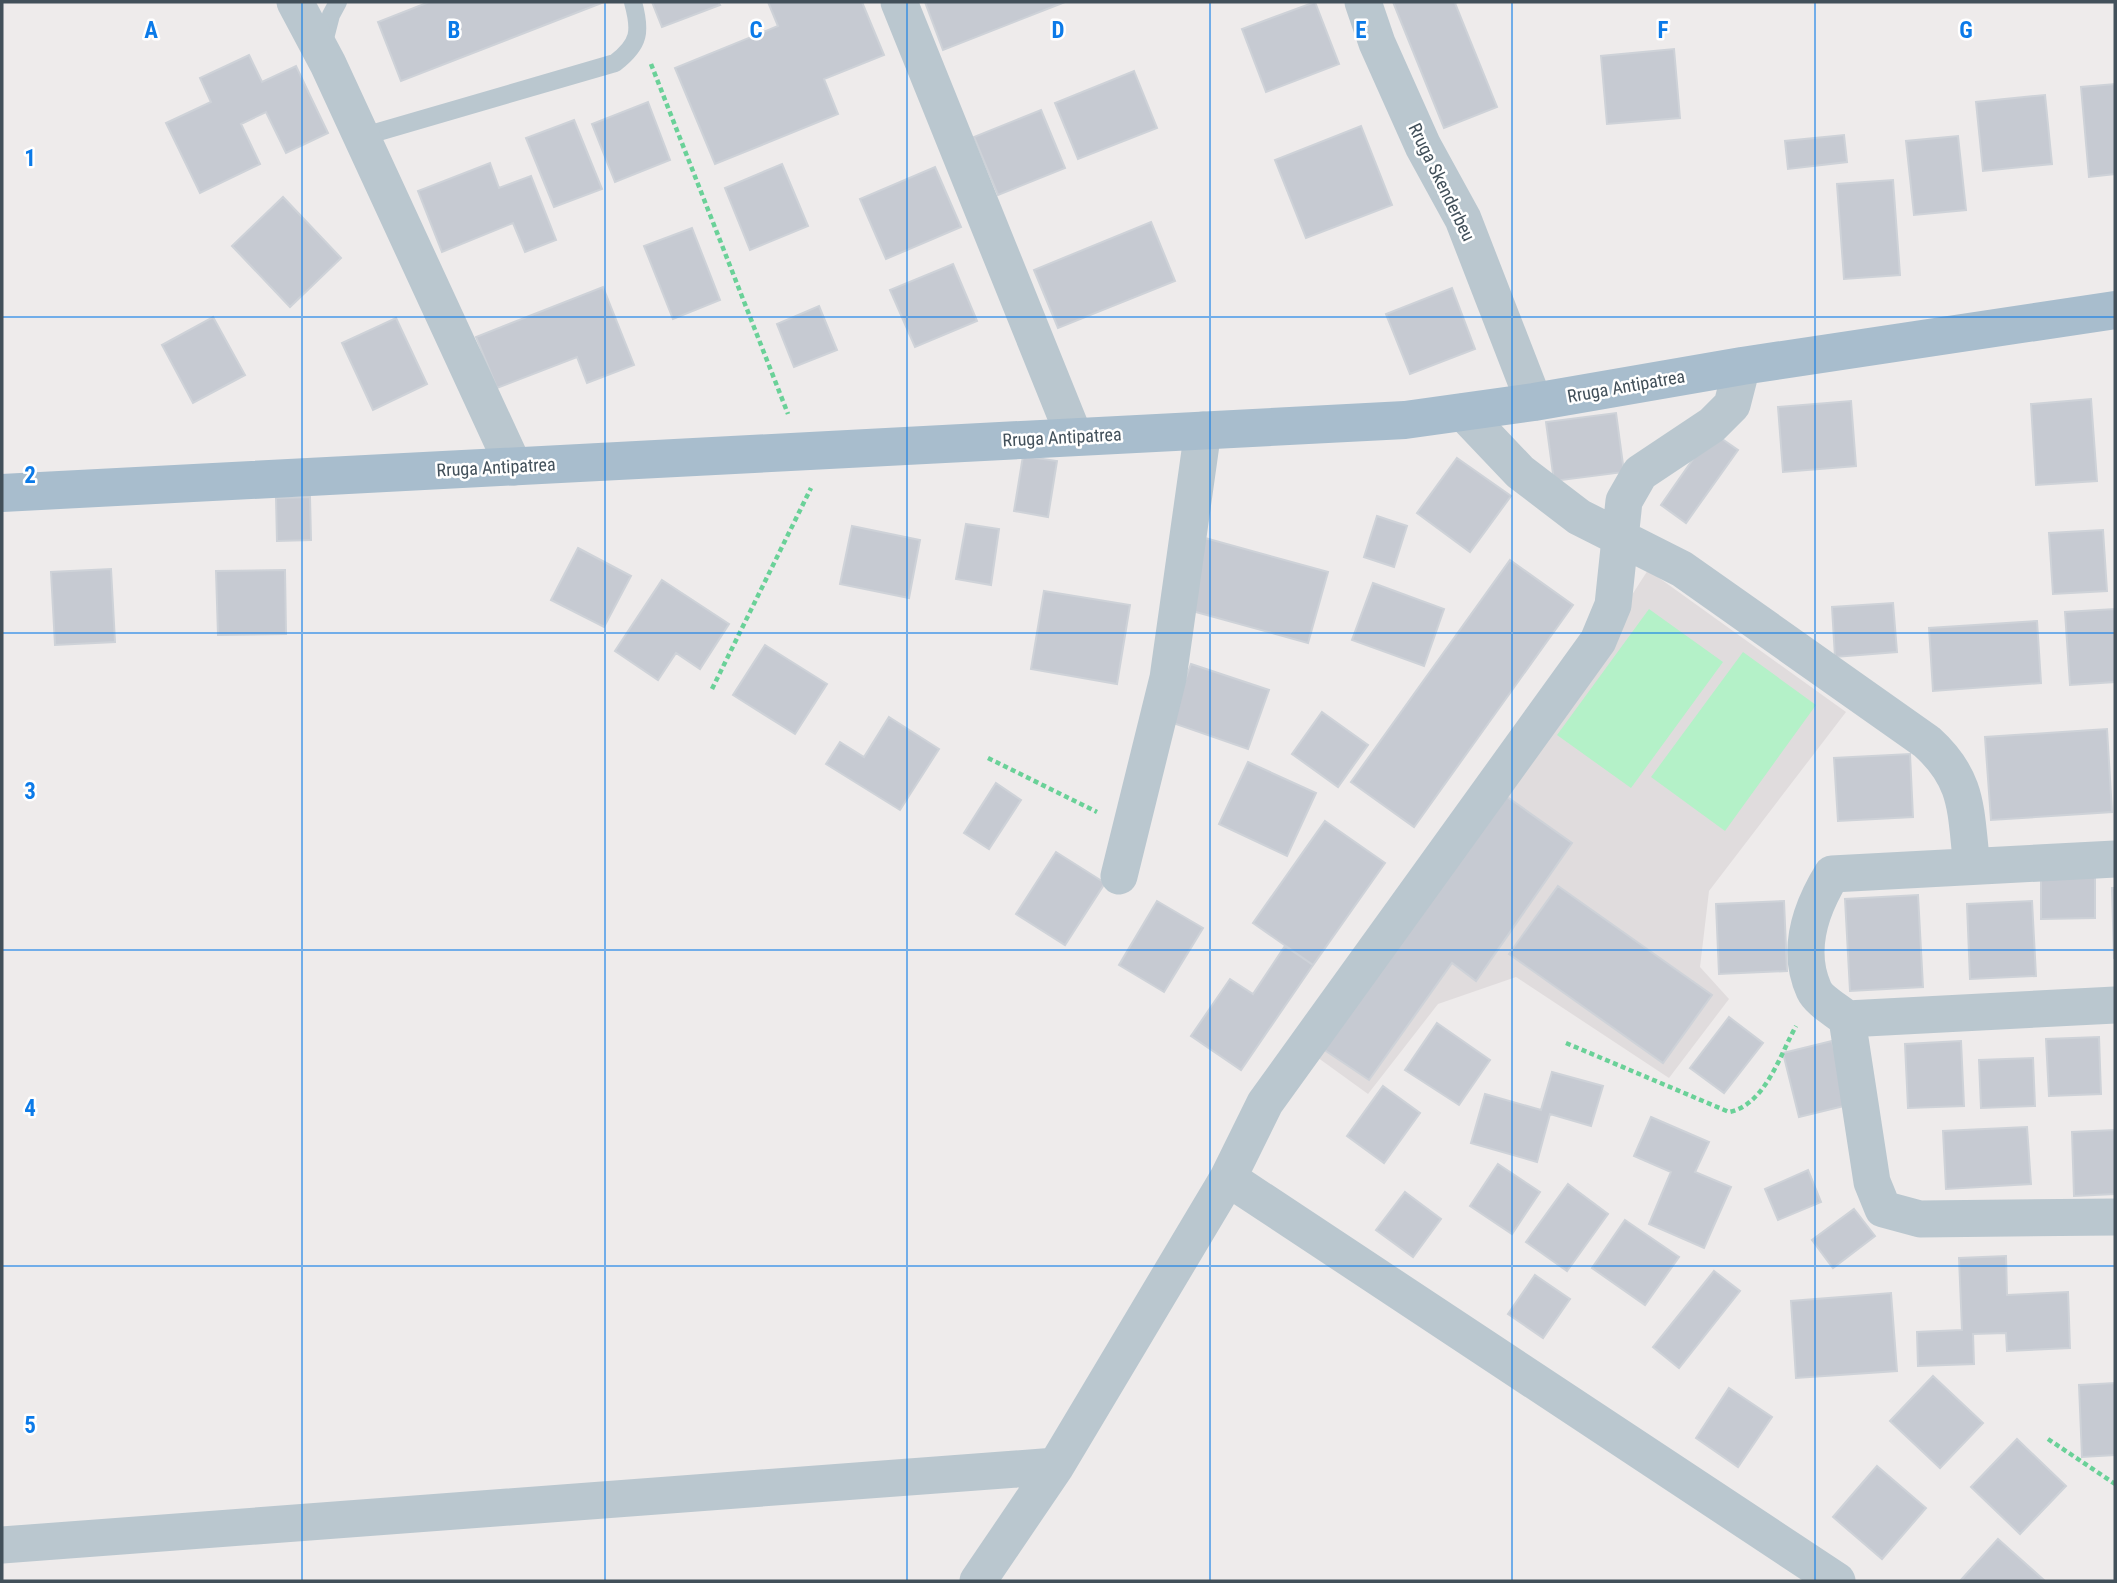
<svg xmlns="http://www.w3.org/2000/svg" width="2117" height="1583" viewBox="0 0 2117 1583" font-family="'Roboto Condensed',sans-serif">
  <rect width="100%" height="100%" fill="#eeebeb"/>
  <path fill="#e0dcdd" d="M 1648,570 L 1846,712 L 1709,891 L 1700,967 L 1729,999 L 1669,1078 L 1516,977 L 1438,1004 L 1368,1094 L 1310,1052 L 1525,761 Z"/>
  <path fill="#b4f1c8" d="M 1649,609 L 1723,662 L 1631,788 L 1557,735 Z
    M 1743,652 L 1816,705 L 1725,831 L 1651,777 Z"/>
  <path fill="#c6cad2" stroke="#ced2d8" stroke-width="2" d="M 429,2 L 604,2 L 401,81 L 378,22 Z
    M 652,2 L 718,2 L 720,5 L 662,27 Z
    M 768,2 L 862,2 L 884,55 L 824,79 L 838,114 L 715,164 L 675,68 L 778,26 Z
    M 925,2 L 1065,2 L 943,50 Z
    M 1315,2 L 1339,64 L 1266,92 L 1242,29 Z
    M 1393,2 L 1458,2 L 1455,3 L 1497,107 L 1444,128 Z
    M 1674,49 L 1680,118 L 1607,124 L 1601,56 Z
    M 249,55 L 262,82 L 296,66 L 328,133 L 286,153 L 266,112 L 241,124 L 260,164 L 200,193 L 166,123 L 211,102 L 200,78 Z
    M 1134,71 L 1157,128 L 1078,159 L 1055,103 Z
    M 2115,84 L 2115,174 L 2089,177 L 2081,87 Z
    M 2045,95 L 2052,164 L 1983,171 L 1976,102 Z
    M 648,102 L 670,160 L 615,182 L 592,124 Z
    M 1041,110 L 1065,168 L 998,195 L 974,137 Z
    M 574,120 L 602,189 L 554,207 L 526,138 Z
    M 1361,126 L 1392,205 L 1306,238 L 1275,160 Z
    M 1844,135 L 1847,162 L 1788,169 L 1785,141 Z
    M 1958,136 L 1966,210 L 1914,215 L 1906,141 Z
    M 490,163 L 499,188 L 531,176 L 556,240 L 525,252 L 513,223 L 442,252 L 418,191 Z
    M 782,164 L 808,226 L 750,250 L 725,188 Z
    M 935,167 L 961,227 L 886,259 L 860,199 Z
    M 1893,180 L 1900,275 L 1844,279 L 1837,184 Z
    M 283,197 L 341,258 L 290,307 L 232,246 Z
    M 1151,222 L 1175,281 L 1058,328 L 1034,270 Z
    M 692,228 L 720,300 L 673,319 L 644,246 Z
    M 953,264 L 977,321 L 915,347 L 890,290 Z
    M 603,287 L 634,365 L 587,383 L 577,357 L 497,388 L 476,337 Z
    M 1452,288 L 1475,349 L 1410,374 L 1386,314 Z
    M 819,306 L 837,350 L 794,367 L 777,324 Z
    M 213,317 L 245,375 L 193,403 L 162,345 Z
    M 396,318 L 427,384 L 373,410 L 342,343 Z
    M 2091,399 L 2097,481 L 2036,485 L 2031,404 Z
    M 1851,401 L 1856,466 L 1783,472 L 1778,407 Z
    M 1616,413 L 1624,472 L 1554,481 L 1546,422 Z
    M 1712,432 L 1738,450 L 1686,523 L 1661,505 Z
    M 1023,456 L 1057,461 L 1048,517 L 1014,511 Z
    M 1457,458 L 1511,496 L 1470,552 L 1417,513 Z
    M 310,497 L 311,540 L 277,541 L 276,498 Z
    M 1377,516 L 1407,526 L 1394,567 L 1364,557 Z
    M 966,524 L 999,529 L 991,585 L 956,579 Z
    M 852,526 L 920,540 L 909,598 L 840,584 Z
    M 2103,530 L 2107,591 L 2053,594 L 2049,533 Z
    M 1205,538 L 1328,572 L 1308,643 L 1185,609 Z
    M 578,548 L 631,576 L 604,627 L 551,600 Z
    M 1510,560 L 1573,605 L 1414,827 L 1351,782 Z
    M 111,569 L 115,642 L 55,645 L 51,572 Z
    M 285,570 L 286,634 L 218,635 L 216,571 Z
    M 662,580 L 729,624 L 700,669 L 676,653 L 658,680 L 615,651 Z
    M 1373,583 L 1444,609 L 1424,666 L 1352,640 Z
    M 1044,591 L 1130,605 L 1117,684 L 1031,669 Z
    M 1893,603 L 1897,652 L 1835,657 L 1832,607 Z
    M 2115,609 L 2115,682 L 2070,685 L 2065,612 Z
    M 2037,621 L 2041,683 L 1933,691 L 1929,628 Z
    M 765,645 L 827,684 L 795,734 L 733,695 Z
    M 1191,664 L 1269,690 L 1248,749 L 1170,722 Z
    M 1322,712 L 1368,745 L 1338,787 L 1292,754 Z
    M 889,717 L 939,749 L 900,810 L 826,764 L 840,742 L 864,757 Z
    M 2107,729 L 2112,812 L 1991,820 L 1985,737 Z
    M 1910,754 L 1913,817 L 1838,821 L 1834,758 Z
    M 1248,762 L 1316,793 L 1287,856 L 1219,824 Z
    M 996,783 L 1021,800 L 989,849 L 964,833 Z
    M 1503,794 L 1572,843 L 1476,981 L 1452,963 L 1369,1080 L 1323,1049 Z
    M 1325,821 L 1385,863 L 1313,965 L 1253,923 Z
    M 1056,852 L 1105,883 L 1065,945 L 1016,914 Z
    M 2095,876 L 2095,918 L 2041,919 L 2041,877 Z
    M 1558,886 L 1712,995 L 1663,1063 L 1509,954 Z
    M 2112,888 L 2115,888 L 2115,958 L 2114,958 Z
    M 1918,895 L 1923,987 L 1850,991 L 1845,899 Z
    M 1157,901 L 1203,928 L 1164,992 L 1119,965 Z
    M 1784,901 L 1787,971 L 1719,974 L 1716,904 Z
    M 2032,901 L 2036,976 L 1970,979 L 1967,904 Z
    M 1285,946 L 1313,965 L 1241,1070 L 1191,1036 L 1230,979 L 1253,994 Z
    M 1729,1017 L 1763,1043 L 1724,1093 L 1690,1068 Z
    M 1437,1023 L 1490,1060 L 1459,1105 L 1405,1070 Z
    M 2099,1037 L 2101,1094 L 2049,1096 L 2046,1039 Z
    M 1832,1041 L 1848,1105 L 1799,1117 L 1783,1053 Z
    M 1961,1041 L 1964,1106 L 1908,1108 L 1905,1044 Z
    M 2033,1058 L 2035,1106 L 1981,1108 L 1979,1060 Z
    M 1552,1072 L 1603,1086 L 1591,1126 L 1550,1114 L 1537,1162 L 1471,1143 L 1485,1094 L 1541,1110 Z
    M 1383,1086 L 1420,1113 L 1384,1163 L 1347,1136 Z
    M 1651,1117 L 1709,1142 L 1695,1172 L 1731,1187 L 1704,1248 L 1649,1224 L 1671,1172 L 1634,1156 Z
    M 2027,1127 L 2031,1184 L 1946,1189 L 1943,1131 Z
    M 2115,1130 L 2115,1194 L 2074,1196 L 2072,1132 Z
    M 1498,1164 L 1540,1192 L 1512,1234 L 1470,1206 Z
    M 1808,1170 L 1821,1202 L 1778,1220 L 1765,1189 Z
    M 1568,1184 L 1608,1214 L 1567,1271 L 1526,1242 Z
    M 1405,1192 L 1441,1219 L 1413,1257 L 1376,1230 Z
    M 1854,1209 L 1875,1236 L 1833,1268 L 1812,1240 Z
    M 1625,1220 L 1679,1257 L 1645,1305 L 1592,1268 Z
    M 2006,1256 L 2007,1295 L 2068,1292 L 2070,1348 L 2007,1351 L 2006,1333 L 1973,1334 L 1974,1364 L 1918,1366 L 1917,1332 L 1962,1330 L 1959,1258 Z
    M 1714,1271 L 1740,1291 L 1679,1368 L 1653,1347 Z
    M 1535,1275 L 1570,1299 L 1543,1338 L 1508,1314 Z
    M 1891,1293 L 1897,1371 L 1796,1378 L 1791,1301 Z
    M 1933,1376 L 1983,1423 L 1940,1468 L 1890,1421 Z
    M 2115,1383 L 2115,1455 L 2082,1457 L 2079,1385 Z
    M 1729,1388 L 1772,1417 L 1738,1467 L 1696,1438 Z
    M 2017,1439 L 2066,1486 L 2020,1534 L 1971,1487 Z
    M 1877,1466 L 1926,1508 L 1882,1559 L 1833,1517 Z
    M 1998,1539 L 2045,1581 L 1960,1581 Z"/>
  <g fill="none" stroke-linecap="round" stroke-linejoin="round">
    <path stroke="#6ad198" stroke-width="4.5" stroke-dasharray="5 3.5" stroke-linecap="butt" d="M 651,64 L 788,414
      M 712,689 L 811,488
      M 988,758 L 1097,812
      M 1566,1043 L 1729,1112 C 1765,1105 1780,1055 1796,1026
      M 2048,1439 L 2115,1484"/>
    <path stroke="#bac7cf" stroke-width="18" d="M 323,46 L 331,15 L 338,2
      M 361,137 L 615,63 C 640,44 641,31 633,2"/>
    <path stroke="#bac7cf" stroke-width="37" d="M 295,2 L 328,64 L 514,467
      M 899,2 L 1074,436
      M 1363,2 L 1377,43 L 1423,146 L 1463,219 L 1534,402
      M 1463,412 L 1520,472 L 1579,517 L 1682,569 L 1927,742 C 1970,781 1965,812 1972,866
      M 2115,859 L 1832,874 C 1811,908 1796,950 1814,990 C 1819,1001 1838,1011 1847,1019 L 1872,1182 L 1883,1209 L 1920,1219 L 2115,1217
      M 1119,876 L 1168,678 L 1203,430
      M 1847,1019 L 2115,1005
      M 1228,1178 L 1837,1581
      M 2,1545 L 1056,1466
      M 978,1581 L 1056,1466 L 1228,1178 L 1265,1103 L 1598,641 L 1613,605 L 1624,501 L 1640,473 L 1712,425 L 1732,405 L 1742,366"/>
    <path stroke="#a8bdcd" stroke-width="38" d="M 2,493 L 1405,420 L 1534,402 L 1742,366 L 2115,310"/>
  </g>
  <path fill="none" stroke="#0b7ae8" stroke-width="2" stroke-opacity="0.55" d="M 302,2 L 302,1581M 605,2 L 605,1581M 907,2 L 907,1581M 1210,2 L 1210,1581M 1512,2 L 1512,1581M 1815,2 L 1815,1581M 2,317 L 2115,317M 2,633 L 2115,633M 2,950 L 2115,950M 2,1266 L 2115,1266"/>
  <g text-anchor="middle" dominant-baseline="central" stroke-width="5" stroke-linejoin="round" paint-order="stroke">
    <g font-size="18" fill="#42505a" stroke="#fff">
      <text transform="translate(1442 182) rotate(64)">Rruga Skenderbeu</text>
      <text transform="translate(1626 386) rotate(-10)">Rruga Antipatrea</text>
      <text transform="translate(1062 437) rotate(-3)">Rruga Antipatrea</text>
      <text transform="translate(496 467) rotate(-3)">Rruga Antipatrea</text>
    </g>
  </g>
  <g font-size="23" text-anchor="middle" font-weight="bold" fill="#0b7ae8" stroke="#fff" stroke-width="5" stroke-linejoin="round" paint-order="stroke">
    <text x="151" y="38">A</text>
    <text x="454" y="38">B</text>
    <text x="756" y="38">C</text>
    <text x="1058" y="38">D</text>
    <text x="1361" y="38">E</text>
    <text x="1663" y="38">F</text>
    <text x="1966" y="38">G</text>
    <text x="30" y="166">1</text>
    <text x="30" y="483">2</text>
    <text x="30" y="799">3</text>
    <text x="30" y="1116">4</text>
    <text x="30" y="1433">5</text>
  </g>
  <rect width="2117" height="1583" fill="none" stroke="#42505a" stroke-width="7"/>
</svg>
